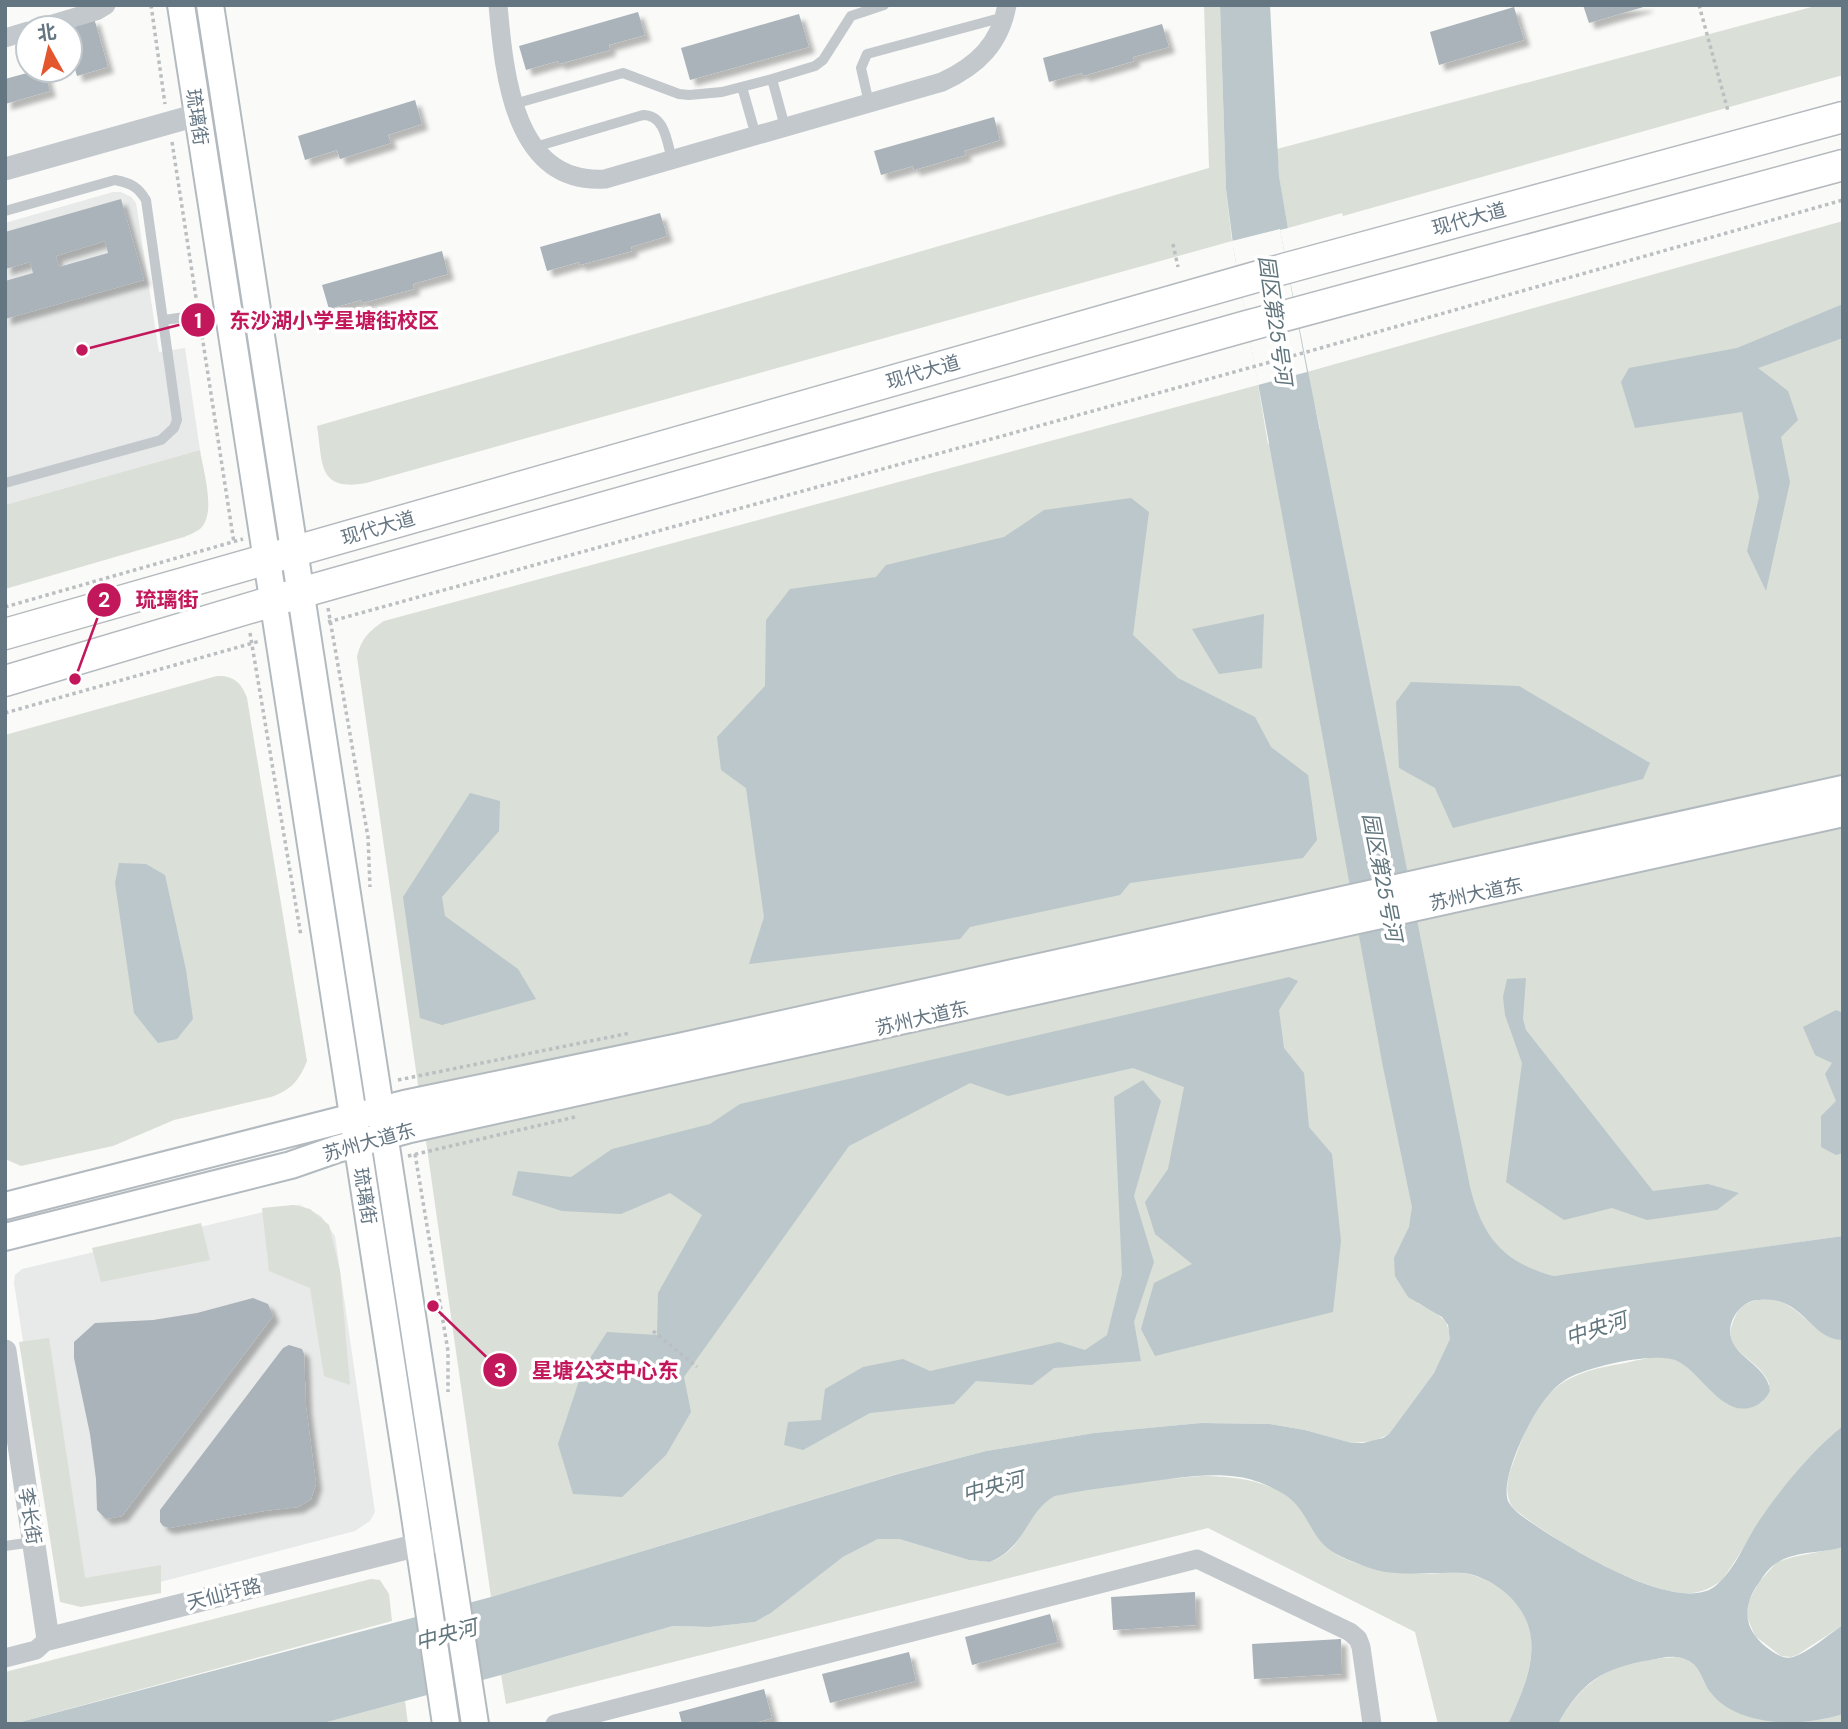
<svg xmlns="http://www.w3.org/2000/svg" width="1848" height="1729" viewBox="0 0 1848 1729" font-family="'DM Sans','Noto Sans SC',sans-serif">
  <defs>
    <filter id="shadow"><feDropShadow dx="6" dy="6" stdDeviation="2" flood-color="#0004"/></filter>
  </defs>
  <rect width="100%" height="100%" fill="#fafaf8"/>
  <path fill="#e8e9e9" d="M 113,192 L 121,192 L 131,197 L 136,203 L 159,352 L 185,348 L 200,450 L 5,505 L 5,223 Z
    M 293,1205 L 300,1205 L 321,1216 L 335,1236 L 375,1512 L 370,1521 L 355,1531 L 84,1602 L 60,1581 L 14,1283 L 15,1275 L 22,1269 Z"/>
  <path fill="#dadfd7" d="M 1204,5 L 1220,5 L 1226,189 L 1232,241 L 366,483 C 317,492 323,463 317,426 L 1209,168 Z
    M 1819,5 L 1843,5 L 1843,75 L 1343,216 L 1342,213 L 1288,228 L 1279,177 L 1277,149 Z
    M 1843,221 L 1843,1236 L 1571,1275 L 1553,1276 L 1539,1272 L 1417,1303 L 1434,1311 L 1446,1322 L 1450,1334 L 1450,1344 L 1434,1373 L 1389,1434 L 1375,1441 L 1352,1443 L 1305,1430 L 1270,1424 L 1201,1423 L 1094,1433 L 986,1451 L 897,1474 L 491,1597 L 357,657 C 361,639 369,631 384,621 L 1258,385 L 1268,444 L 1320,429 L 1307,372 Z
    M 200,450 C 203,470 217,514 200,529 C 196,532 189,535 184,537 L 5,589 L 5,505 Z
    M 217,676 C 233,675 242,683 247,698 L 307,1061 C 299,1081 291,1090 271,1097 L 174,1120 L 113,1146 L 21,1166 L 5,1159 L 5,735 Z
    M 293,1205 L 310,1209 L 329,1225 L 340,1271 L 350,1385 L 324,1376 L 310,1288 L 269,1271 L 262,1208 Z
    M 201,1223 L 210,1260 L 101,1282 L 92,1248 Z
    M 1766,1299 C 1801,1300 1814,1340 1843,1340 L 1843,1426 C 1791,1467 1759,1526 1723,1579 C 1711,1589 1699,1594 1683,1593 C 1637,1590 1549,1538 1513,1508 C 1500,1489 1512,1467 1519,1447 C 1542,1387 1564,1373 1625,1363 C 1641,1360 1658,1354 1673,1359 C 1707,1371 1720,1426 1762,1402 L 1769,1384 C 1760,1357 1717,1353 1735,1317 C 1742,1302 1752,1301 1766,1299 Z
    M 49,1338 L 85,1578 L 161,1565 L 161,1593 L 81,1607 L 60,1602 L 19,1342 Z
    M 1201,1476 C 1238,1476 1282,1481 1306,1515 C 1318,1531 1323,1549 1343,1558 C 1373,1571 1399,1574 1431,1574 C 1443,1573 1456,1572 1468,1574 C 1482,1577 1495,1584 1506,1593 C 1550,1629 1528,1681 1508,1724 L 1438,1724 L 1415,1632 L 1208,1528 L 506,1704 L 501,1675 L 673,1626 L 710,1627 L 755,1622 L 771,1613 L 843,1557 L 878,1539 L 899,1539 L 969,1560 L 990,1562 C 1027,1548 1023,1516 1047,1500 C 1067,1486 1171,1479 1201,1476 Z
    M 1843,1547 L 1843,1625 L 1797,1655 L 1791,1657 L 1781,1656 L 1755,1636 L 1747,1617 L 1747,1604 L 1759,1582 L 1777,1562 L 1793,1557 Z
    M 371,1579 L 380,1580 L 389,1594 L 392,1621 L 13,1724 L 5,1724 L 5,1672 Z
    M 1677,1657 C 1704,1661 1699,1683 1716,1698 C 1723,1704 1783,1721 1794,1721 C 1809,1722 1828,1719 1843,1714 L 1843,1724 L 1558,1724 C 1586,1673 1620,1660 1677,1657 Z
    M 405,1701 L 408,1724 L 320,1724 Z"/>
  <path fill="#bbc7cb" d="M 1220,5 L 1270,5 L 1279,176 L 1288,228 L 1280,230 L 1470,1187 C 1482,1236 1503,1263 1554,1276 L 1843,1236 L 1843,1340 C 1808,1340 1803,1290 1752,1301 C 1742,1304 1734,1314 1731,1324 C 1724,1357 1767,1361 1770,1391 C 1766,1398 1762,1403 1755,1406 C 1722,1420 1703,1373 1677,1361 C 1656,1351 1585,1367 1565,1380 C 1551,1389 1539,1406 1531,1421 C 1522,1437 1501,1482 1508,1501 C 1513,1511 1526,1519 1535,1525 C 1569,1548 1676,1614 1714,1587 C 1734,1572 1745,1542 1759,1521 C 1779,1491 1814,1448 1843,1426 L 1843,1547 C 1823,1553 1798,1551 1780,1561 C 1770,1566 1764,1575 1758,1584 C 1739,1611 1746,1634 1773,1652 C 1779,1656 1786,1659 1793,1657 C 1808,1653 1829,1634 1843,1625 L 1843,1714 C 1804,1727 1739,1728 1711,1693 C 1702,1682 1701,1666 1687,1660 C 1675,1654 1662,1658 1650,1660 C 1603,1668 1581,1682 1558,1724 L 1508,1724 C 1530,1677 1550,1628 1502,1590 C 1491,1582 1477,1574 1463,1573 C 1430,1571 1396,1579 1364,1566 C 1349,1560 1333,1555 1322,1543 C 1309,1528 1305,1510 1288,1497 C 1275,1488 1255,1479 1239,1477 C 1207,1472 1171,1479 1139,1483 C 1111,1487 1082,1490 1055,1496 C 1026,1511 1027,1547 990,1562 L 969,1560 L 899,1539 L 878,1539 L 843,1557 L 771,1613 L 755,1622 L 710,1627 L 673,1626 L 501,1675 L 320,1724 L 13,1724 L 491,1597 L 898,1474 L 986,1451 L 1094,1433 L 1201,1423 L 1270,1424 L 1305,1430 L 1352,1443 L 1363,1443 L 1383,1438 L 1389,1434 L 1434,1373 L 1450,1339 L 1448,1325 L 1442,1317 L 1408,1297 L 1395,1276 L 1394,1258 L 1409,1227 L 1412,1207 L 1383,1067 L 1234,252 L 1226,189 Z
    M 1843,304 L 1843,338 L 1758,368 L 1788,391 L 1798,420 L 1781,437 L 1790,482 L 1766,591 L 1747,551 L 1759,497 L 1742,412 L 1635,428 L 1621,382 L 1629,368 L 1737,348 Z
    M 1131,498 L 1149,512 L 1133,635 L 1178,678 L 1255,717 L 1271,747 L 1308,775 L 1317,840 L 1303,858 L 1130,883 L 1120,895 L 970,927 L 960,939 L 749,964 L 764,917 L 746,788 L 721,770 L 717,737 L 765,686 L 766,620 L 790,589 L 876,577 L 886,565 L 1004,537 L 1044,510 Z
    M 1264,614 L 1262,668 L 1219,674 L 1192,629 Z
    M 1411,682 L 1519,686 L 1650,763 L 1643,779 L 1453,828 L 1435,788 L 1399,768 L 1396,702 Z
    M 470,793 L 500,801 L 499,831 L 442,897 L 445,916 L 518,969 L 536,999 L 442,1025 L 420,1018 L 403,897 Z
    M 119,863 L 146,864 L 165,875 L 186,970 L 193,1019 L 177,1039 L 158,1043 L 134,1013 L 115,883 Z
    M 1289,977 L 1298,981 L 1279,1010 L 1284,1048 L 1304,1073 L 1309,1127 L 1332,1154 L 1341,1241 L 1333,1312 L 1155,1356 L 1141,1329 L 1154,1283 L 1192,1264 L 1155,1234 L 1145,1202 L 1168,1169 L 1184,1087 L 1133,1068 L 1008,1096 L 970,1083 L 849,1146 L 684,1377 L 691,1412 L 666,1455 L 622,1497 L 573,1494 L 558,1444 L 583,1369 L 607,1332 L 657,1335 L 658,1293 L 702,1215 L 670,1193 L 621,1214 L 562,1211 L 512,1195 L 518,1171 L 571,1177 L 612,1149 L 710,1124 L 740,1104 Z
    M 1526,978 L 1523,1019 L 1526,1030 L 1653,1191 L 1708,1184 L 1739,1193 L 1717,1210 L 1647,1220 L 1612,1208 L 1564,1220 L 1506,1182 L 1522,1063 L 1505,1015 L 1503,997 L 1507,979 Z
    M 1836,1010 L 1843,1013 L 1843,1153 L 1836,1155 L 1821,1147 L 1821,1116 L 1836,1101 L 1825,1074 L 1832,1063 L 1815,1055 L 1803,1027 Z
    M 1143,1080 L 1161,1101 L 1134,1196 L 1154,1262 L 1134,1322 L 1141,1361 L 1054,1368 L 1032,1385 L 976,1381 L 954,1404 L 870,1413 L 803,1450 L 784,1445 L 788,1422 L 821,1420 L 825,1389 L 863,1367 L 903,1359 L 930,1371 L 1059,1342 L 1085,1350 L 1107,1335 L 1122,1274 L 1114,1097 Z"/>
  <path fill="#fafaf8" d="M 1280,229 L 1307,372 L 1258,385 L 1232,241 Z"/>
  <path fill="#aab3b9" fill-rule="evenodd" filter="url(#shadow)" d="M 1583,5 L 1647,5 L 1647,6 L 1589,23 Z
    M 1514,7 L 1524,40 L 1439,65 L 1430,32 Z
    M 638,12 L 645,35 L 609,45 L 610,50 L 559,64 L 558,61 L 526,70 L 519,46 Z
    M 799,14 L 809,47 L 690,80 L 681,48 Z
    M 94,18 L 108,67 L 77,76 L 70,52 L 70,28 Z
    M 1162,24 L 1169,47 L 1133,57 L 1134,61 L 1083,76 L 1082,73 L 1049,82 L 1043,58 Z
    M 38,70 L 44,70 L 50,91 L 5,104 L 5,79 Z
    M 415,100 L 422,124 L 388,135 L 391,143 L 340,159 L 337,150 L 305,160 L 298,136 Z
    M 994,117 L 1000,140 L 964,151 L 966,155 L 914,170 L 913,166 L 881,175 L 874,151 Z
    M 121,199 L 144,280 L 5,319 L 5,281 L 33,273 L 30,262 L 5,269 L 5,232 ZM 105,241 L 108,253 L 59,267 L 56,256 Z
    M 660,213 L 667,236 L 631,247 L 632,251 L 580,265 L 579,262 L 547,271 L 540,247 Z
    M 442,251 L 448,274 L 413,284 L 414,289 L 362,303 L 361,300 L 329,309 L 322,285 Z
    M 253,1298 L 268,1304 L 273,1316 L 122,1516 L 106,1519 L 97,1510 L 96,1479 L 90,1434 L 74,1358 L 74,1342 L 95,1323 L 153,1320 L 197,1313 Z
    M 289,1345 L 302,1349 L 304,1354 L 306,1407 L 316,1484 L 311,1499 L 298,1507 L 264,1511 L 169,1528 L 163,1526 L 160,1522 L 160,1510 L 283,1348 Z
    M 1195,1592 L 1196,1625 L 1113,1630 L 1111,1597 Z
    M 1050,1614 L 1058,1642 L 972,1665 L 965,1637 Z
    M 1341,1639 L 1342,1674 L 1254,1679 L 1252,1644 Z
    M 909,1652 L 916,1681 L 830,1703 L 822,1674 Z
    M 764,1689 L 772,1718 L 752,1724 L 682,1724 L 679,1712 Z"/>
  <g fill="none" stroke-linecap="round" stroke-linejoin="round">
    <defs>
      <path id="secondary" d="M 181,5 L 413,1503 L 446,1724
        M 210,5 L 475,1724
        M 5,1206 L 404,1104 L 679,1047 L 1843,789
        M 5,1237 L 291,1165 L 337,1149 L 410,1129 L 1843,813"/>
      <path id="primary" d="M 5,634 L 1287,268 L 1843,117
        M 5,681 L 300,593 L 1247,326 L 1843,165"/>
    </defs>
    <use href="#secondary" stroke="#b3babf" stroke-width="30"/>
    <use href="#primary" stroke="#b5babe" stroke-width="33"/>
    <path stroke="#bbbfc2" stroke-width="3.5" stroke-dasharray="3.5 3.5" stroke-linecap="butt" d="M 151,5 L 165,104
      M 1699,5 L 1728,111
      M 172,142 L 197,304
      M 1173,244 L 1178,267
      M 201,329 L 234,543
      M 5,607 L 243,539
      M 328,608 L 368,837 L 370,887
      M 328,622 L 1303,353 L 1843,200
      M 250,633 L 301,936
      M 5,713 L 260,641
      M 398,1080 L 630,1033
      M 415,1154 L 448,1351 L 448,1392
      M 408,1156 L 575,1117
      M 653,1331 L 697,1367"/>
    <path stroke="#c3c8cc" stroke-width="10" d="M 772,79 L 785,127
      M 742,87 L 756,136
      M 869,103 L 861,68 L 867,54 L 1004,17
      M 514,104 L 623,73 L 679,94 L 689,95 L 722,92 L 772,79 L 815,66 L 823,60 L 851,16 L 884,5
      M 535,147 L 643,115 C 665,115 667,142 672,160
      M 5,211 L 115,180 C 131,183 138,187 146,200 L 177,420 L 174,428 L 161,440 L 5,483
      M 164,320 L 228,311
      M 5,1546 L 33,1542"/>
    <path stroke="#c3c8cc" stroke-width="19" d="M 498,5 C 504,72 513,185 605,179 L 942,82 C 977,66 1000,44 1007,5
      M 39,28 L 96,11 L 106,5
      M 5,38 L 28,31
      M 5,1658 L 36,1650 L 48,1639
      M 555,1724 L 1197,1559 L 1350,1632 L 1358,1639 L 1361,1647 L 1372,1724"/>
    <path stroke="#c3c8cc" stroke-width="23" d="M 5,169 L 197,115
      M 5,1351 L 48,1639 L 434,1541"/>
    <use href="#secondary" stroke="#fff" stroke-width="26"/>
    <use href="#primary" stroke="#fff" stroke-width="30"/>
  </g>
  <g text-anchor="middle" dominant-baseline="central" stroke-width="7" stroke-linejoin="round" paint-order="stroke">
    <g font-size="19" fill="#657683" stroke="#fff">
      <text transform="translate(197 117) rotate(82)">琉璃街</text>
      <text transform="translate(1469 219) rotate(-15)">现代大道</text>
      <text transform="translate(923 372) rotate(-16)">现代大道</text>
      <text transform="translate(378 528) rotate(-16)">现代大道</text>
      <text transform="translate(1476 894) rotate(-12)">苏州大道东</text>
      <text transform="translate(922 1018) rotate(-13)">苏州大道东</text>
      <text transform="translate(369 1142) rotate(-16)">苏州大道东</text>
      <text transform="translate(365 1196) rotate(81)">琉璃街</text>
      <text transform="translate(30 1516) rotate(81)">李长街</text>
      <text transform="translate(224 1594) rotate(-14)">天仙圩路</text>
    </g>
    <g font-size="21" font-style="italic" fill="#60757c" stroke="#fff">
      <text transform="translate(1275 320) rotate(82)">园区第25号河</text>
      <text transform="translate(1382 877) rotate(79)">园区第25号河</text>
      <text transform="translate(1596 1329) rotate(-18)">中央河</text>
      <text transform="translate(993 1487) rotate(-15)">中央河</text>
      <text transform="translate(446 1635) rotate(-15)">中央河</text>
    </g>
  </g>
  <path fill="none" stroke="#c2185b" stroke-width="2.5" d="M82 350L198 320M75 679L104 600M433 1306L500 1370"/>
  <g fill="#c2185b" stroke="#fff" stroke-width="2.5">
    <circle cx="82" cy="350" r="7"/>
    <circle cx="75" cy="679" r="7"/>
    <circle cx="433" cy="1306" r="7"/>
    <circle cx="198" cy="320" r="18"/>
    <circle cx="104" cy="600" r="18"/>
    <circle cx="500" cy="1370" r="18"/>
  </g>
  <g font-size="21" text-anchor="middle" font-weight="bold" fill="#fff">
    <text x="198" y="328">1</text>
    <text x="104" y="607">2</text>
    <text x="500" y="1378">3</text>
  </g>
  <g font-size="21" text-anchor="middle" font-weight="bold" fill="#c2185b" stroke="#fff" stroke-width="7" stroke-linejoin="round" paint-order="stroke">
    <text x="334" y="328">东沙湖小学星塘街校区</text>
    <text x="167" y="607">琉璃街</text>
    <text x="605" y="1378">星塘公交中心东</text>
  </g>
  <rect width="1848" height="1729" fill="none" stroke="#657683" stroke-width="14"/>
  <g transform="translate(49 49) rotate(352)"><circle r="33" fill="#ffffff" stroke="#c1c8cd" stroke-width="2"/>
  <path d="M0-5L12 26L0 18L-12 26Z" fill="#e4572e"/>
  <text y="-10" font-size="19" font-weight="bold" text-anchor="middle" fill="#657683">北</text>
  </g>
</svg>
